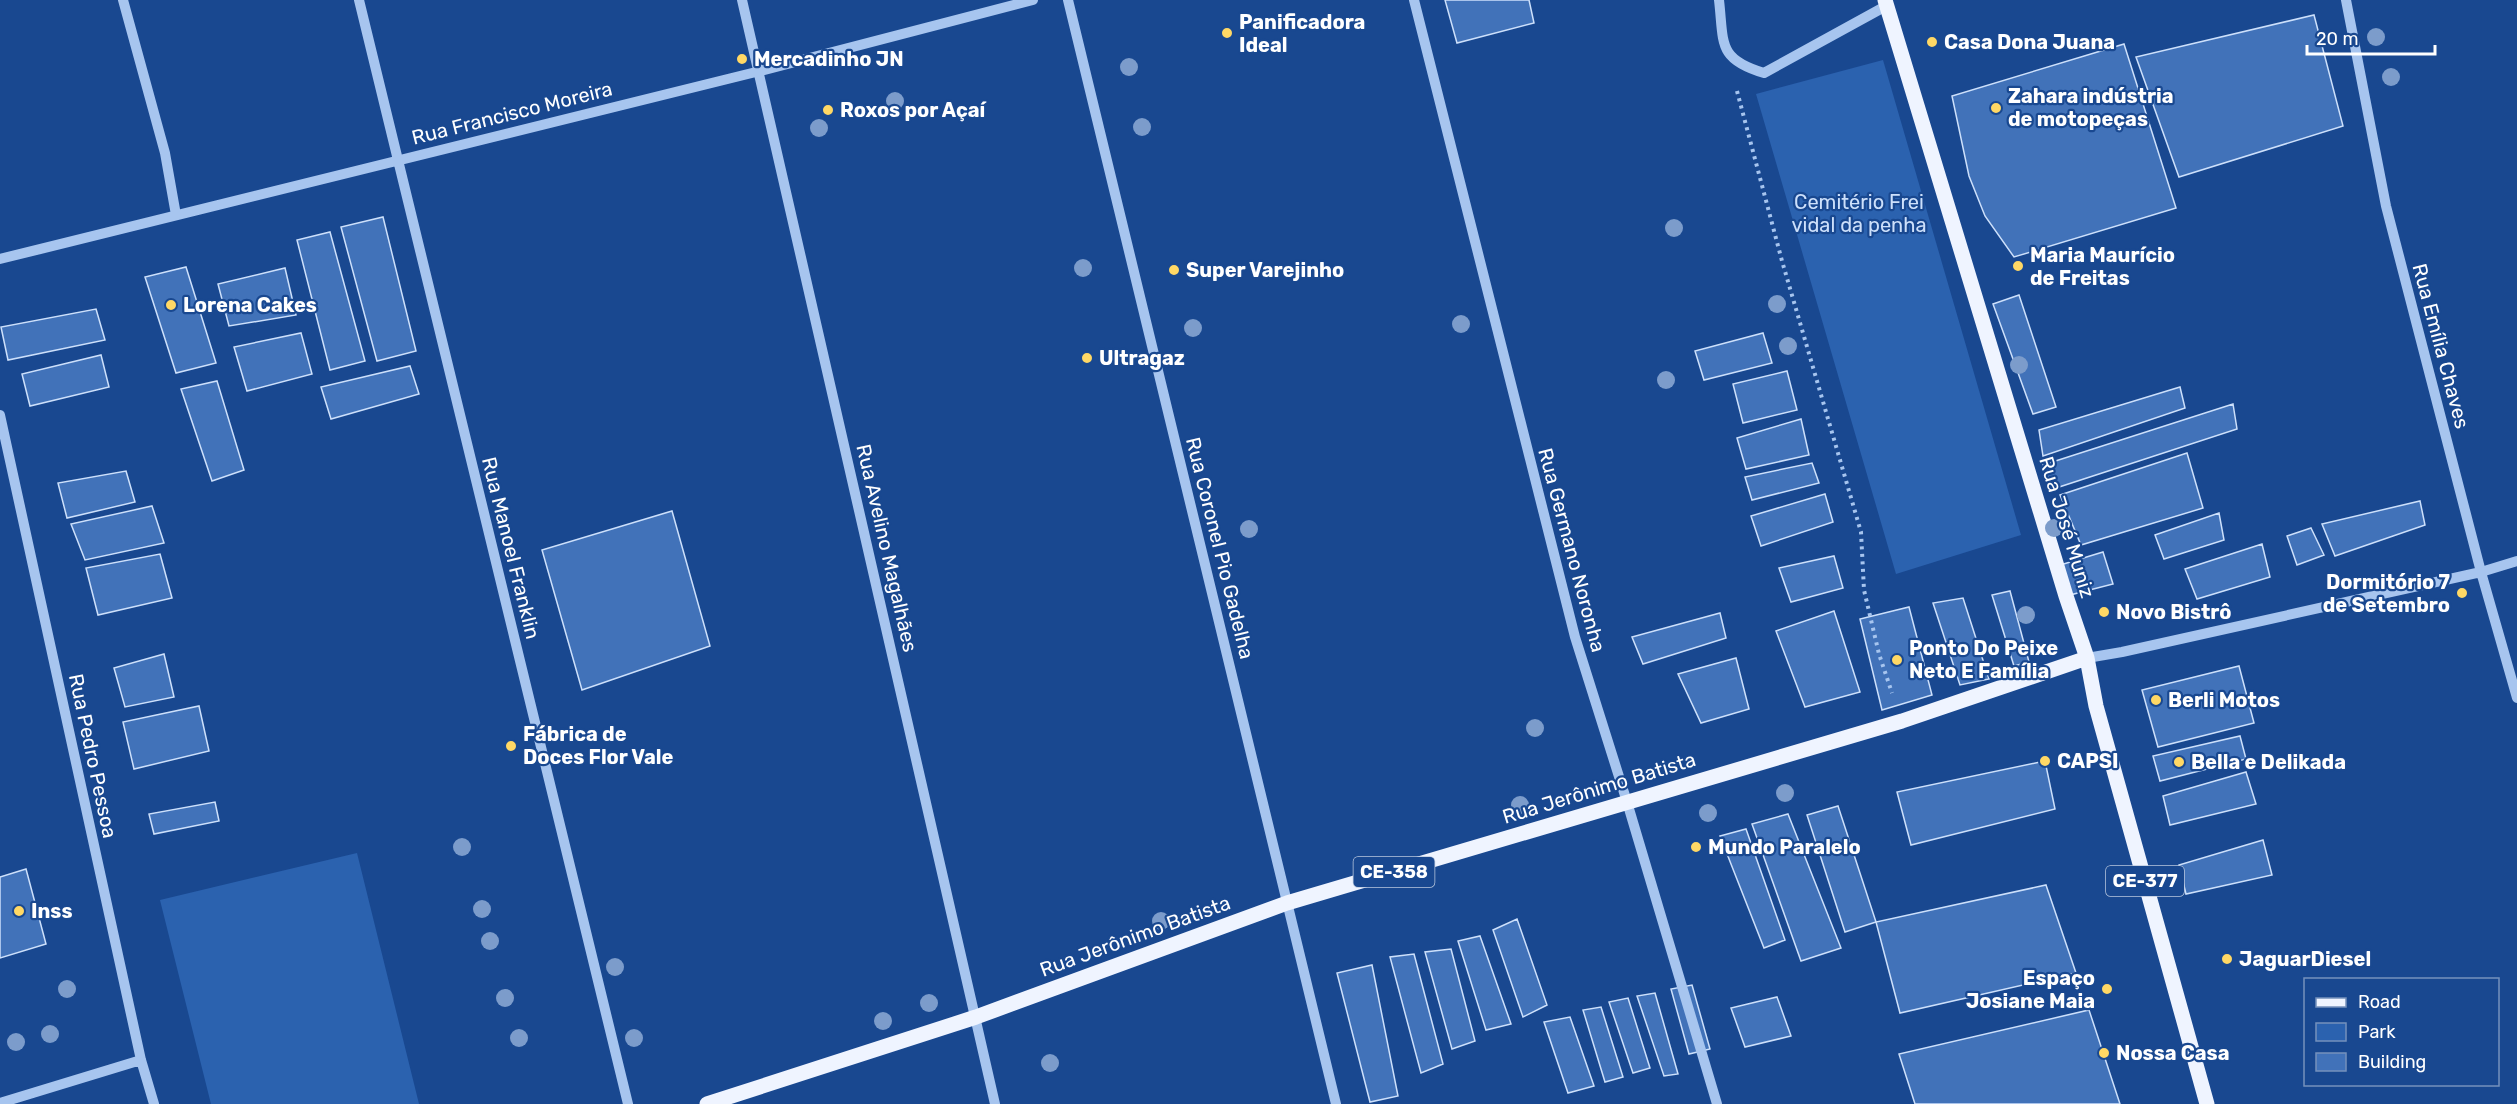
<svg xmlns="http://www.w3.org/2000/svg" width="2517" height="1104" viewBox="0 0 2517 1104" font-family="Rubik,sans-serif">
  <rect width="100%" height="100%" fill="#194890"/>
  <path fill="#2b62af" d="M 1883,60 L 2021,535 L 1896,574 L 1756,94 Z
    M 357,853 L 419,1104 L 211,1104 L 160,900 Z"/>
  <path fill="#4172b9" stroke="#cde0fb" stroke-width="1.5" d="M 1445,0 L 1529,0 L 1534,23 L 1457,43 Z
    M 2314,15 L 2343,126 L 2179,177 L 2136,57 Z
    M 2124,44 L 2176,208 L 2014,257 L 1985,216 L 1969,176 L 1952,96 Z
    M 383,217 L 416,351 L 377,361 L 341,227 Z
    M 330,232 L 365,361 L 330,370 L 297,240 Z
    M 186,267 L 216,363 L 176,373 L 145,277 Z
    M 285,268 L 296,315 L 229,326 L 218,284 Z
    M 2019,295 L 2056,407 L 2033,414 L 1993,304 Z
    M 96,309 L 105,340 L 8,360 L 1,327 Z
    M 301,333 L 312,374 L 247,391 L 234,347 Z
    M 1763,333 L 1772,363 L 1704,380 L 1695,351 Z
    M 101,355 L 109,387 L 30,406 L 22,374 Z
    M 410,366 L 419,394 L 331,419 L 321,387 Z
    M 1787,371 L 1797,410 L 1743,423 L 1733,384 Z
    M 217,381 L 244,470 L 212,481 L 181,389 Z
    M 2180,387 L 2185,408 L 2043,456 L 2039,430 Z
    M 2233,404 L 2237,429 L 2053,489 L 2043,465 Z
    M 1801,419 L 1809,455 L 1746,469 L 1737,438 Z
    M 2187,453 L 2203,508 L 2081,545 L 2060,495 Z
    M 1812,463 L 1819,483 L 1752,500 L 1745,477 Z
    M 126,471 L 135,502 L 67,518 L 58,483 Z
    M 1825,494 L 1833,522 L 1761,546 L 1751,516 Z
    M 2420,501 L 2425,525 L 2335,556 L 2322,524 Z
    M 152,506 L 164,543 L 85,560 L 71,524 Z
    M 672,511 L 710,646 L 582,690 L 542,550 Z
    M 2219,513 L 2224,540 L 2164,559 L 2155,535 Z
    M 2311,528 L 2324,555 L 2297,565 L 2287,536 Z
    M 2262,544 L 2270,577 L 2197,599 L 2185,569 Z
    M 2103,552 L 2113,584 L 2066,596 L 2057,566 Z
    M 160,554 L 172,598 L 98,615 L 86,568 Z
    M 1834,556 L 1843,588 L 1791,602 L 1779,568 Z
    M 2010,591 L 2029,662 L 2014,666 L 1992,595 Z
    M 1963,598 L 1989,679 L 1960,685 L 1933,603 Z
    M 1909,607 L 1932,695 L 1882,710 L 1860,619 Z
    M 1834,611 L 1860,692 L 1805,707 L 1776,631 Z
    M 1720,613 L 1726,638 L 1643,664 L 1632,637 Z
    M 164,654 L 174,697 L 125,707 L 114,668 Z
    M 1736,658 L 1749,709 L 1701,723 L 1678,674 Z
    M 2239,666 L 2254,723 L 2158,747 L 2142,690 Z
    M 199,706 L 209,751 L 134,769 L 123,722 Z
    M 2240,736 L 2246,759 L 2160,781 L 2153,756 Z
    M 2045,761 L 2055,809 L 1911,845 L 1897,792 Z
    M 2246,772 L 2256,804 L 2170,825 L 2163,796 Z
    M 215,802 L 219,821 L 154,834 L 149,814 Z
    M 1838,806 L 1876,922 L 1845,932 L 1807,815 Z
    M 1788,814 L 1841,948 L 1801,961 L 1752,824 Z
    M 1746,829 L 1785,940 L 1764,948 L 1720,836 Z
    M 2263,840 L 2272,875 L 2186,894 L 2179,865 Z
    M 26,869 L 46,944 L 0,958 L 0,877 Z
    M 2046,885 L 2076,973 L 1900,1013 L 1876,922 Z
    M 1517,919 L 1547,1005 L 1523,1017 L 1493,930 Z
    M 1480,936 L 1511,1024 L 1486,1030 L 1458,941 Z
    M 1451,949 L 1475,1041 L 1452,1049 L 1425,952 Z
    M 1414,954 L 1443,1064 L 1421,1073 L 1390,957 Z
    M 1372,965 L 1398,1096 L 1370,1102 L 1337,973 Z
    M 1692,985 L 1710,1049 L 1689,1054 L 1671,989 Z
    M 1655,993 L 1678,1074 L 1664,1076 L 1637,996 Z
    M 1777,997 L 1791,1036 L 1745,1047 L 1731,1008 Z
    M 1628,998 L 1650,1068 L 1633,1073 L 1609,1002 Z
    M 1601,1007 L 1623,1077 L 1605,1082 L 1583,1010 Z
    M 2089,1010 L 2120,1104 L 1915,1104 L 1899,1054 Z
    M 1570,1017 L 1594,1086 L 1568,1093 L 1544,1022 Z"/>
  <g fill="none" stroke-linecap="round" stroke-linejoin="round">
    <path stroke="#a7c5ef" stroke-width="4" stroke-dasharray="3 4.5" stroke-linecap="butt" d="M 1737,91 L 1782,261 L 1861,532 L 1864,590 L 1879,654 L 1892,693"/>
    <path stroke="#a7c5ef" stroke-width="10" d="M 123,0 L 165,153 L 176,215
      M 359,0 L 628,1104
      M 742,0 L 995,1104
      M 1068,0 L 1336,1104
      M 1414,0 L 1575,637 L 1627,802 L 1717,1104
      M 1719,0 C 1724,43 1717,59 1764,73 L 1886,6
      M 2346,0 L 2386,206 L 2481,572 L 2517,698
      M 0,259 L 760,71 L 1033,0
      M 0,415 L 141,1060 L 154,1104
      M 2087,658 L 2122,652 L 2481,572 L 2517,561
      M 0,1103 L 141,1060"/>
    <path stroke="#eff4ff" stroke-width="15" d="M 1885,0 L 2066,596 L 2087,658 L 2096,706 L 2207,1104
      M 707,1104 L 976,1017 L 1287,903 L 1902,721 L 2087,658"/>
  </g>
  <g fill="#7c9ccb">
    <circle cx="2376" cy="37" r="9"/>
    <circle cx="1129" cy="67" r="9"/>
    <circle cx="2391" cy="77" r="9"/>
    <circle cx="895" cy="101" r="9"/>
    <circle cx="1142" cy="127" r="9"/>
    <circle cx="819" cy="128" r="9"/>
    <circle cx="1674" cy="228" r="9"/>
    <circle cx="1083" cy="268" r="9"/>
    <circle cx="1777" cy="304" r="9"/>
    <circle cx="1461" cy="324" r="9"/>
    <circle cx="1193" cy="328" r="9"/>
    <circle cx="1788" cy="346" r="9"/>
    <circle cx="2019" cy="365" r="9"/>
    <circle cx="1666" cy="380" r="9"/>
    <circle cx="2054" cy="528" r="9"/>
    <circle cx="1249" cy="529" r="9"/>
    <circle cx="2026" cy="615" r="9"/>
    <circle cx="1535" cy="728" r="9"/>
    <circle cx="1785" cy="793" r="9"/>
    <circle cx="1520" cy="805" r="9"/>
    <circle cx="1708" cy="813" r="9"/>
    <circle cx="462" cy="847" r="9"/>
    <circle cx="482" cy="909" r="9"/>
    <circle cx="1161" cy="921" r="9"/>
    <circle cx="490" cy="941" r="9"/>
    <circle cx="615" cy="967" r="9"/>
    <circle cx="67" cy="989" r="9"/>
    <circle cx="505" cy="998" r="9"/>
    <circle cx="929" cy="1003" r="9"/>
    <circle cx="883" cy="1021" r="9"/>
    <circle cx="50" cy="1034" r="9"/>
    <circle cx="519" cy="1038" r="9"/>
    <circle cx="634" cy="1038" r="9"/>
    <circle cx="16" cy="1042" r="9"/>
    <circle cx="1050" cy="1063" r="9"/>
  </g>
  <g fill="#ffd865" stroke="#194890" stroke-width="2">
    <circle cx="1227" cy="33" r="6"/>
    <circle cx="1932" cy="42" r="6"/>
    <circle cx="742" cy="59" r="6"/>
    <circle cx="1996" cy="108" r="6"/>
    <circle cx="828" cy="110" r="6"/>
    <circle cx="2018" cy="266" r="6"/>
    <circle cx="1174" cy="270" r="6"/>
    <circle cx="171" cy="305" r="6"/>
    <circle cx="1087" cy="358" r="6"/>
    <circle cx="2462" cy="593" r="6"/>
    <circle cx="2104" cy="612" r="6"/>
    <circle cx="1897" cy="660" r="6"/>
    <circle cx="2156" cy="700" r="6"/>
    <circle cx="511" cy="746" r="6"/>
    <circle cx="2045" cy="761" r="6"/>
    <circle cx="2179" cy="762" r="6"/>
    <circle cx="1696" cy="847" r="6"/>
    <circle cx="19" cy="911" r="6"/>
    <circle cx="2227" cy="959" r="6"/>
    <circle cx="2107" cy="989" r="6"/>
    <circle cx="2104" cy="1053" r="6"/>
  </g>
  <g text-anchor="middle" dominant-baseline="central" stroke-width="4.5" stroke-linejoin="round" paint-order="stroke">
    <g fill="#194890" stroke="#bac8de" stroke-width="1.5">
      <rect x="1353.5" y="857" width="81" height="30" rx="4.5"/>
      <rect x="2106" y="866" width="78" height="30" rx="4.5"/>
    </g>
    <g font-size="18" font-weight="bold" fill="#fff">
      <text x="1394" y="872">CE-358</text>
      <text x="2145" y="881">CE-377</text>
    </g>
    <g font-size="20" font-weight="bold" fill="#fff" stroke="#194890" text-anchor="start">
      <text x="1239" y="22">Panificadora<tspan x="1239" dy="23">Ideal</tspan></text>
      <text x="1944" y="42">Casa Dona Juana</text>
      <text x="754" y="59">Mercadinho JN</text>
      <text x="2008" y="96">Zahara indústria<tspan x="2008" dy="23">de motopeças</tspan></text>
      <text x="840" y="110">Roxos por Açaí</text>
      <text x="2030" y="255">Maria Maurício<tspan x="2030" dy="23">de Freitas</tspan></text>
      <text x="1186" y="270">Super Varejinho</text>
      <text x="183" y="305">Lorena Cakes</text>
      <text x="1099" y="358">Ultragaz</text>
      <text x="2450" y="582" text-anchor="end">Dormitório 7<tspan x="2450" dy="23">de Setembro</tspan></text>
      <text x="2116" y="612">Novo Bistrô</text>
      <text x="1909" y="648">Ponto Do Peixe<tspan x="1909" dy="23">Neto E Família</tspan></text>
      <text x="2168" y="700">Berli Motos</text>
      <text x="523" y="734">Fábrica de<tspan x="523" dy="23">Doces Flor Vale</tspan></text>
      <text x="2057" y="761">CAPSI</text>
      <text x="2191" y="762">Bella e Delikada</text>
      <text x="1708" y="847">Mundo Paralelo</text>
      <text x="31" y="911">Inss</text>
      <text x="2239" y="959">JaguarDiesel</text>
      <text x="2095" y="978" text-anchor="end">Espaço<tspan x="2095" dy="23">Josiane Maia</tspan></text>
      <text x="2116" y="1053">Nossa Casa</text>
    </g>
    <g font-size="20" fill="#fff" stroke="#194890">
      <text transform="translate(512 113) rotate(-14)">Rua Francisco Moreira</text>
      <text transform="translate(2441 346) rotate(75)">Rua Emília Chaves</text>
      <text transform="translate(2067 527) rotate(73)">Rua José Muniz</text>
      <text transform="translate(511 548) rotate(76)">Rua Manoel Franklin</text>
      <text transform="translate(887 548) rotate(77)">Rua Avelino Magalhães</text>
      <text transform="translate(1220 548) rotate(76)">Rua Coronel Pio Gadelha</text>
      <text transform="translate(1572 550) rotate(75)">Rua Germano Noronha</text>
      <text transform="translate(93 756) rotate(78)">Rua Pedro Pessoa</text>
      <text transform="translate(1599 788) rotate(-17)">Rua Jerônimo Batista</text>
      <text transform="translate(1135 936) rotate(-20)">Rua Jerônimo Batista</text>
    </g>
    <g font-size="20" fill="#cde0fb" stroke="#194890">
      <text x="1859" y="202">Cemitério Frei<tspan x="1859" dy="23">vidal da penha</tspan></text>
    </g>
  </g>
  <rect x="2304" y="978" width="195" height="108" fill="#194890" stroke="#7591bc" stroke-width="1.5"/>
  <rect x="2316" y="998" width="30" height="9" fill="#eff4ff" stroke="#7591bc" stroke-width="1.5"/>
  <text x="2358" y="1008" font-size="18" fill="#ffffff">Road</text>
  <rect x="2316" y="1023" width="30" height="18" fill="#2b62af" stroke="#7591bc" stroke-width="1.5"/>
  <text x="2358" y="1038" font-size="18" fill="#ffffff">Park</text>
  <rect x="2316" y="1053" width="30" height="18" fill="#4172b9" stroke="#7591bc" stroke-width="1.5"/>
  <text x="2358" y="1068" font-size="18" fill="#ffffff">Building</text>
  <path d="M2307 45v9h128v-9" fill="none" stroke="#ffffff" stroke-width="3"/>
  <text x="2316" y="45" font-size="18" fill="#ffffff" stroke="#194890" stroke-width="4.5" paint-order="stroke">20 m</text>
</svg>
